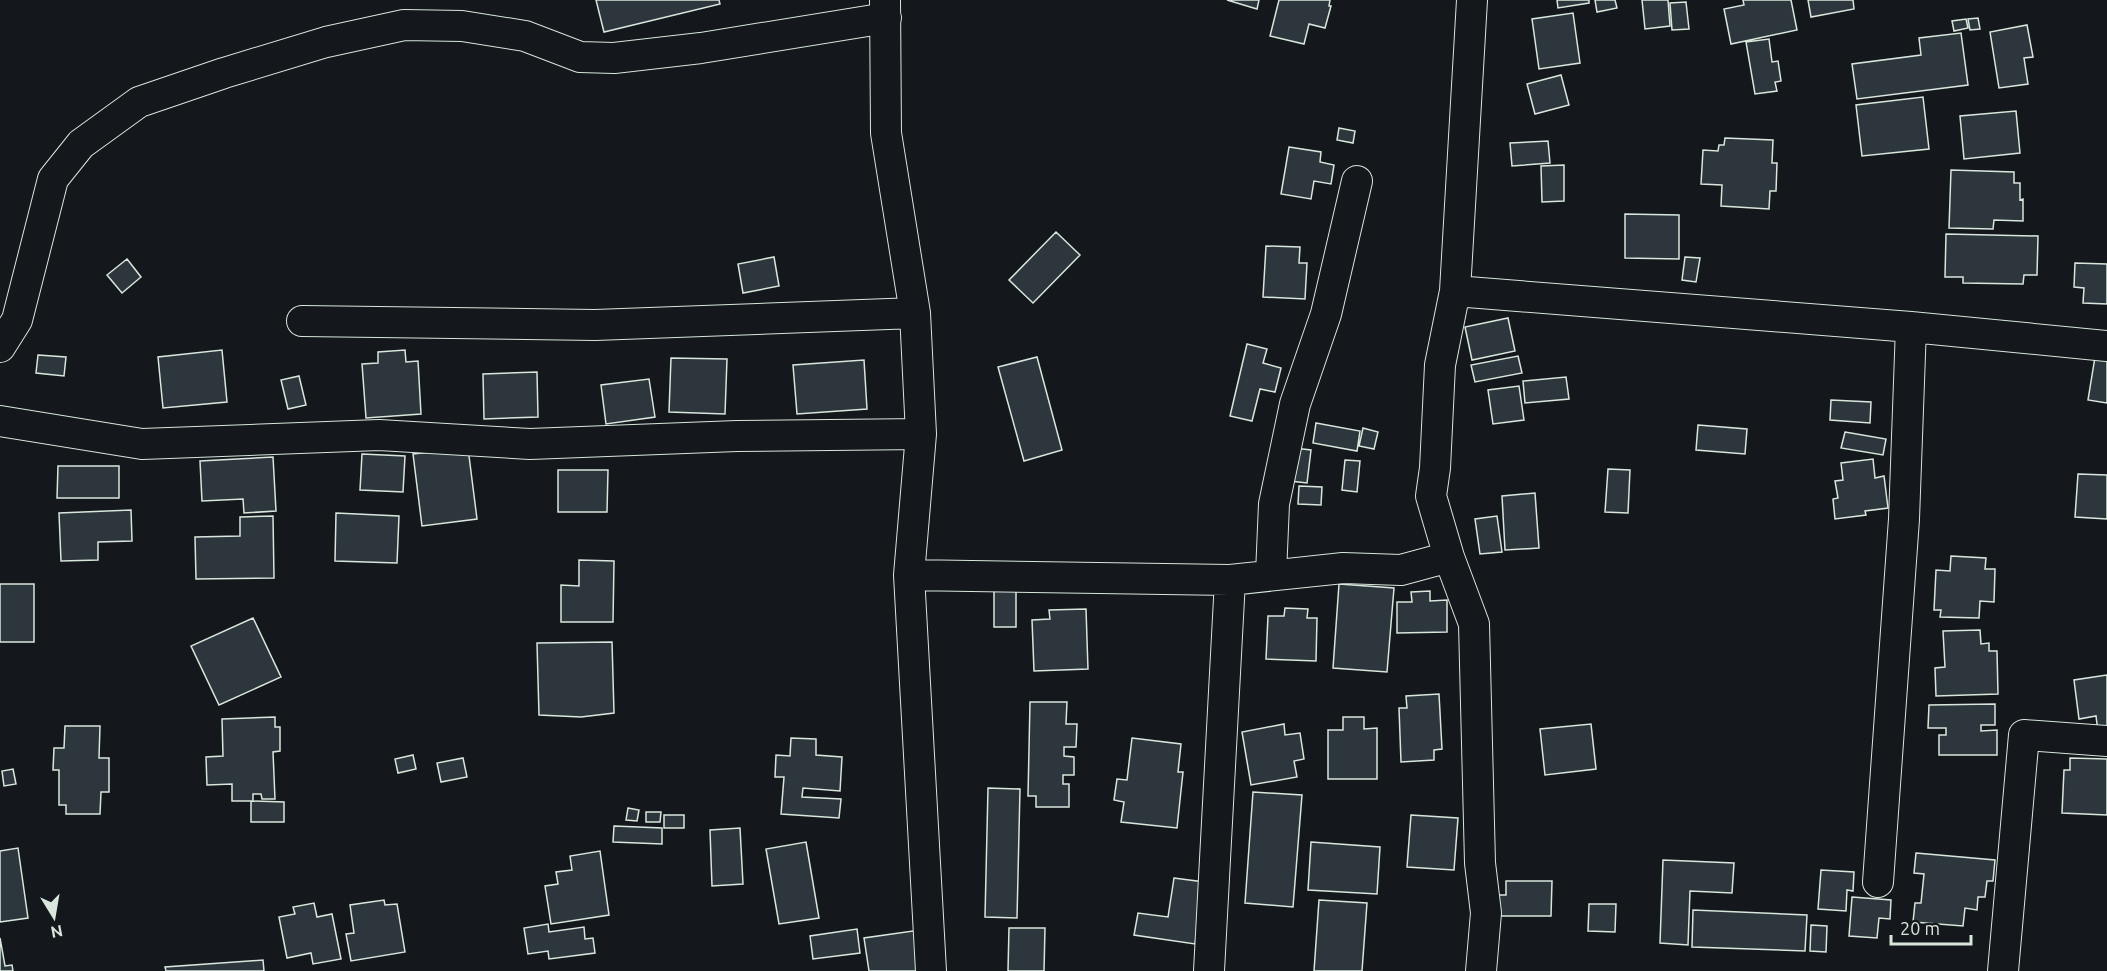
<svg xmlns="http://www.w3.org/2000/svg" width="2107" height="971" viewBox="0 0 2107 971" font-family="Ubuntu,sans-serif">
  <rect width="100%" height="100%" fill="#14181c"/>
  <path fill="#2c363c" stroke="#d8e6dc" stroke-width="1.5" d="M 596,0 L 719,0 L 720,4 L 604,32 Z
    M 1227,0 L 1259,0 L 1257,9 Z
    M 1279,0 L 1330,0 L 1329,6 L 1331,6 L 1325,28 L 1309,24 L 1304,44 L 1270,36 Z
    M 1557,0 L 1589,0 L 1589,3 L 1558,8 Z
    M 1595,0 L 1615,0 L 1617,8 L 1597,12 Z
    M 1642,0 L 1668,0 L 1670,26 L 1645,29 Z
    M 1743,0 L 1791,0 L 1797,30 L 1731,44 L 1724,9 L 1744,5 Z
    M 1808,0 L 1853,0 L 1854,9 L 1811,17 Z
    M 1686,2 L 1689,29 L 1672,30 L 1670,3 Z
    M 1573,13 L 1580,63 L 1539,69 L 1532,19 Z
    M 1978,18 L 1980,29 L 1970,30 L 1968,19 Z
    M 1966,19 L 1968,28 L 1954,31 L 1952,21 Z
    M 2027,25 L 2033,57 L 2024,58 L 2028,84 L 1999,88 L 1990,32 Z
    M 1961,33 L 1968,85 L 1857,99 L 1852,64 L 1921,55 L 1919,38 Z
    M 1769,39 L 1772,62 L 1778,61 L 1781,81 L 1775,82 L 1777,91 L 1755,94 L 1746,42 Z
    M 1561,75 L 1569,105 L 1535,114 L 1527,84 Z
    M 1923,97 L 1929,149 L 1862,156 L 1856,105 Z
    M 2016,111 L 2020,153 L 1964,159 L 1960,116 Z
    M 1339,128 L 1355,131 L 1353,143 L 1337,140 Z
    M 1725,138 L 1773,140 L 1772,163 L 1777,163 L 1776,191 L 1770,191 L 1769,209 L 1721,206 L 1722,185 L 1701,184 L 1703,150 L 1718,151 L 1719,145 L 1724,145 Z
    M 1548,141 L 1550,163 L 1512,166 L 1510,143 Z
    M 1289,147 L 1321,152 L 1320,162 L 1334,165 L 1331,184 L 1314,181 L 1311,199 L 1281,194 Z
    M 1564,165 L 1564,201 L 1542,202 L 1541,166 Z
    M 1951,170 L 2014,172 L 2014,183 L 2020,183 L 2020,200 L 2023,199 L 2023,221 L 1994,220 L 1993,229 L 1949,228 Z
    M 1625,214 L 1679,215 L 1679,259 L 1625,258 Z
    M 1056,232 L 1080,255 L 1033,303 L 1009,280 Z
    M 1946,234 L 2038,236 L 2037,275 L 2024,275 L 2023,284 L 1963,283 L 1963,277 L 1945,277 Z
    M 1266,246 L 1300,247 L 1299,263 L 1307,263 L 1305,299 L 1263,297 Z
    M 774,257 L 779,286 L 743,293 L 738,264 Z
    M 1685,257 L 1700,258 L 1696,282 L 1682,280 Z
    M 127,259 L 141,277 L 122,293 L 107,275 Z
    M 2075,263 L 2107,264 L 2107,304 L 2083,303 L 2084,288 L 2074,287 Z
    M 1508,318 L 1515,351 L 1472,360 L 1465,327 Z
    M 1247,344 L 1267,349 L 1263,363 L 1281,368 L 1275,392 L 1260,389 L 1252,421 L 1230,416 Z
    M 222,350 L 227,402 L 163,408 L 158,357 Z
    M 405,350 L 406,362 L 418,361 L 421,414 L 366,418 L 362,364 L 378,363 L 378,352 Z
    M 38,355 L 66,357 L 64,376 L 36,373 Z
    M 1518,356 L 1522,373 L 1475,382 L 1471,365 Z
    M 1037,357 L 1062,450 L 1024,461 L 998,367 Z
    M 2095,357 L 2107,359 L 2107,403 L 2088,400 Z
    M 671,358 L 727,359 L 725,414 L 669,412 Z
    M 864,360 L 867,409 L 797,414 L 793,365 Z
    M 537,372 L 538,417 L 484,419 L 483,374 Z
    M 299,376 L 306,405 L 288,409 L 281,380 Z
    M 1566,377 L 1569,399 L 1525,403 L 1523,381 Z
    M 649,379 L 655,417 L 606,424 L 601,385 Z
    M 1519,386 L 1524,420 L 1493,424 L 1488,390 Z
    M 1831,400 L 1871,402 L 1870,423 L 1830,420 Z
    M 1316,423 L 1360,431 L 1357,451 L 1313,443 Z
    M 1698,425 L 1747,429 L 1745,454 L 1696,450 Z
    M 1363,428 L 1378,432 L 1374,449 L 1359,446 Z
    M 1845,432 L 1886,439 L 1883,455 L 1841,448 Z
    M 468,448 L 477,519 L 422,526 L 413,454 Z
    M 1294,448 L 1311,450 L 1307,483 L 1290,481 Z
    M 362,454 L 405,456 L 403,492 L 360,490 Z
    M 273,457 L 276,511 L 244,513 L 243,499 L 202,501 L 200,461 Z
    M 1873,459 L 1875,478 L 1884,476 L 1888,508 L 1865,511 L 1866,515 L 1835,519 L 1833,499 L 1838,498 L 1835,481 L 1843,480 L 1841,463 Z
    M 1345,460 L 1360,461 L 1357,492 L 1342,490 Z
    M 58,466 L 119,466 L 119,498 L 57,498 Z
    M 1608,469 L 1630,470 L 1628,513 L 1605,512 Z
    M 558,470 L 608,470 L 607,512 L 558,512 Z
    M 2078,474 L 2107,475 L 2107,519 L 2075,517 Z
    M 1299,486 L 1322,487 L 1321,505 L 1298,504 Z
    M 1535,493 L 1539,548 L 1505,550 L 1502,496 Z
    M 131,510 L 132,541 L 98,542 L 98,560 L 61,561 L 59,513 Z
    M 336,513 L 399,516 L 397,563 L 335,561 Z
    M 273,516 L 274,578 L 196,579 L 195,537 L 240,536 L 240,517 Z
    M 1497,516 L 1502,552 L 1480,554 L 1475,519 Z
    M 1951,556 L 1986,558 L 1985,569 L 1995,569 L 1994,602 L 1980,601 L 1979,618 L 1940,617 L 1941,610 L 1934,610 L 1936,570 L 1950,571 Z
    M 579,560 L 614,561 L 613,622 L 561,622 L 561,585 L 579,586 Z
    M 0,584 L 34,584 L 34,642 L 0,642 Z
    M 1339,584 L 1394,588 L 1387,672 L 1333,668 Z
    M 994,588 L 1016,588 L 1016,627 L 994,627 Z
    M 1430,591 L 1430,601 L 1447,600 L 1447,632 L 1397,633 L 1397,602 L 1412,602 L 1411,592 Z
    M 1285,608 L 1308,609 L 1307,618 L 1317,618 L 1316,661 L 1266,659 L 1268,616 L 1284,616 Z
    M 1086,609 L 1088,669 L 1034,671 L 1032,620 L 1050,619 L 1049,610 Z
    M 253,618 L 281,677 L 219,705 L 191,646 Z
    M 1980,630 L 1981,644 L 1989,643 L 1989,651 L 1997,651 L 1998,694 L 1936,696 L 1935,668 L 1945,667 L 1943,631 Z
    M 612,642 L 614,713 L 581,717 L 539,715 L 537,643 Z
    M 2107,675 L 2107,731 L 2098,732 L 2096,716 L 2079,719 L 2074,680 Z
    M 1439,694 L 1442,749 L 1434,750 L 1434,760 L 1401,762 L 1399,708 L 1407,708 L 1406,696 Z
    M 1030,702 L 1067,702 L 1066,724 L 1077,724 L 1076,747 L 1064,747 L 1064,756 L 1074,757 L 1074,775 L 1063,775 L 1063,784 L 1069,784 L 1069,807 L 1036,807 L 1036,796 L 1028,796 Z
    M 1995,704 L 1995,725 L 1981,725 L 1981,731 L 1997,730 L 1997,755 L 1939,755 L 1939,735 L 1946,735 L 1946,728 L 1928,728 L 1929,705 Z
    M 275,717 L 275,727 L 280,727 L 280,751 L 273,752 L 275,799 L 262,799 L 261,794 L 253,794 L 253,801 L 232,801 L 232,784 L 207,785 L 206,757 L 223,756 L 222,719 Z
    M 1343,717 L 1364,717 L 1364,729 L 1377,728 L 1377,779 L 1328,779 L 1328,730 L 1343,730 Z
    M 1284,724 L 1285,735 L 1300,733 L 1304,759 L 1294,761 L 1297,777 L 1251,785 L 1242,732 Z
    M 1591,724 L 1596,769 L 1545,775 L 1540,729 Z
    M 65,726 L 100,726 L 99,758 L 109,758 L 109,792 L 101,792 L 100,814 L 66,814 L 66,805 L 59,805 L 59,770 L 53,770 L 54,748 L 64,748 Z
    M 791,738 L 816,739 L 816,755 L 842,757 L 840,791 L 803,788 L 802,797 L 841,799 L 839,818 L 781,814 L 784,777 L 775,777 L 776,755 L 790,756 Z
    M 1132,738 L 1181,744 L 1178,772 L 1183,772 L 1177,828 L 1121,822 L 1124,802 L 1114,800 L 1117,779 L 1127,780 Z
    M 413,755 L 416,769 L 398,773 L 395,759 Z
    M 463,758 L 467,777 L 441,782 L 437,763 Z
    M 2070,758 L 2107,759 L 2107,815 L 2062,813 L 2064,770 L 2070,770 Z
    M 13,769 L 16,784 L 4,786 L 2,771 Z
    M 988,788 L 1020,789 L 1017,918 L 985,917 Z
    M 1253,792 L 1302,795 L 1293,907 L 1245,903 Z
    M 251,801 L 284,802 L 284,822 L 251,822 Z
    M 628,808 L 639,810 L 637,821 L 626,820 Z
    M 646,812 L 661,812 L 660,822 L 646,822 Z
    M 664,815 L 684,815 L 684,828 L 664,828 Z
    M 1411,815 L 1458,818 L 1454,870 L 1407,867 Z
    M 614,826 L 662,828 L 662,844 L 613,842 Z
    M 740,828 L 743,884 L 712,886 L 710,830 Z
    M 806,842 L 819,918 L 779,924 L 766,849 Z
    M 1311,842 L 1380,847 L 1377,894 L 1308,890 Z
    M 18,848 L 28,918 L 0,922 L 0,851 Z
    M 600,851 L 609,915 L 551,924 L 545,886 L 558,884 L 556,872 L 572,870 L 570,856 Z
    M 1916,853 L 1995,860 L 1993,881 L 1987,881 L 1985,897 L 1978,897 L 1977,910 L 1965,908 L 1963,926 L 1913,922 L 1915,903 L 1921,903 L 1924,874 L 1914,873 Z
    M 1663,860 L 1734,863 L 1732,893 L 1690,891 L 1688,945 L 1660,943 Z
    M 1821,870 L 1854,872 L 1853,891 L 1847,890 L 1846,911 L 1818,909 Z
    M 1174,878 L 1204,882 L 1195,944 L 1134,935 L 1138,913 L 1168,917 Z
    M 1506,881 L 1552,881 L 1551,916 L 1497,916 L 1498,895 L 1506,895 Z
    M 1852,897 L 1891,900 L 1890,919 L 1879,918 L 1877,938 L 1849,936 Z
    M 384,900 L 385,905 L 397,904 L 405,952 L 351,961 L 346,934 L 354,933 L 350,905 Z
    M 1319,900 L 1367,903 L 1362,971 L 1314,971 Z
    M 314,903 L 317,917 L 332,914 L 341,959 L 313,964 L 311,953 L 287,958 L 279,917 L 295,914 L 293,907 Z
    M 1589,904 L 1616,904 L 1615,932 L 1588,931 Z
    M 1693,910 L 1807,915 L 1805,951 L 1692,947 Z
    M 548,924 L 549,932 L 584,927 L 585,939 L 593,938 L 595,953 L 549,959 L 548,951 L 528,954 L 524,928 Z
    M 1811,925 L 1827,926 L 1826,952 L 1810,951 Z
    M 1009,928 L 1045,928 L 1044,971 L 1008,971 Z
    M 857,929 L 860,953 L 813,959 L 810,936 Z
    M 920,930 L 926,971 L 869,971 L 864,938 Z
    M 0,938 L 5,966 L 12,965 L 13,971 L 0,971 Z
    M 263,960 L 264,971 L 166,971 L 165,967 Z"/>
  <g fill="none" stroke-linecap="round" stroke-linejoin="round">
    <defs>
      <path id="minor" d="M 885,0 L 886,133 L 915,313 L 921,434 L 909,575 L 931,971
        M 1455,291 L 1911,327 L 2107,346
        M 302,321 L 595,325 L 915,313
        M 0,347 L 17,320 L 53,179 L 81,144 L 139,102 L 224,73 L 326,42 L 404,25 L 462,26 L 525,36 L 580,57 L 614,58 L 701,48 L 886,18
        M 0,421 L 142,444 L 379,435 L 530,444 L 737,436 L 921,434
        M 1449,557 L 1474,624 L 1480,863 L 1486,913 L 1481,971
        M 1271,574 L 1274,504 L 1295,404 L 1326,314 L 1357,181
        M 909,575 L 1230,580 L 1343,568 L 1401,570 L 1449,557 L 1431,496 L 1435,468 L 1440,365 L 1455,291 L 1472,0
        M 1878,882 L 1904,519 L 1911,327
        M 1209,971 L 1230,580
        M 2003,971 L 2024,735 L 2107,741"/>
    </defs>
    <use href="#minor" stroke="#d8e6dc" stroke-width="32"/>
    <use href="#minor" stroke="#14181c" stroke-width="30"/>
  </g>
  <g transform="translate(54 917) rotate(169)" stroke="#14181c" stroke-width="4.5" paint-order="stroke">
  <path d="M0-4.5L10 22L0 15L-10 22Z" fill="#d8e6dc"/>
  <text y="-9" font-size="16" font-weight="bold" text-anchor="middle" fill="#d8e6dc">N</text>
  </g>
  <path d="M1891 935v9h80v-9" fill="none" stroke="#d8e6dc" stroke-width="3"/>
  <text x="1900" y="935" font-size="18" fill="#d8e6dc" stroke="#14181c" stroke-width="4.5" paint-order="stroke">20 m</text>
</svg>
